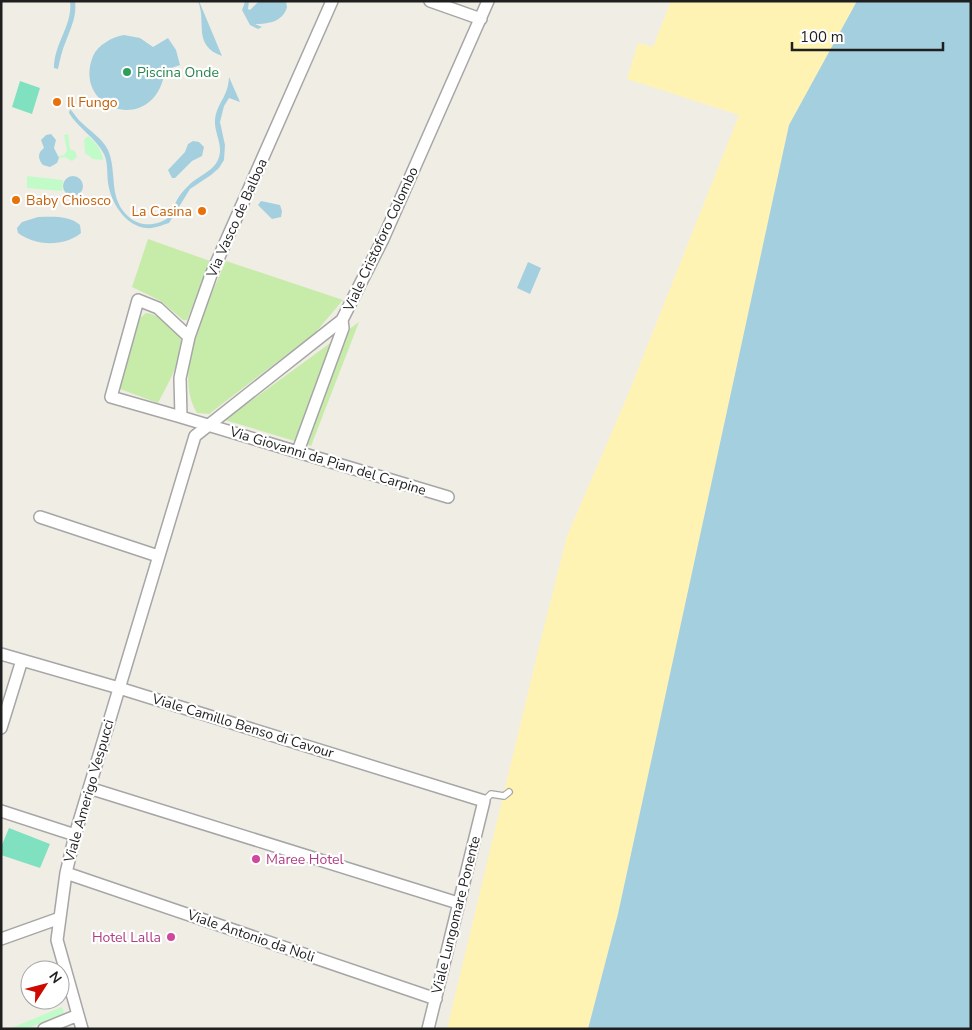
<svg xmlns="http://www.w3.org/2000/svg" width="972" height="1030" viewBox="0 0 972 1030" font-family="'Nunito Sans',sans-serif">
  <rect width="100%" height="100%" fill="#f0ede5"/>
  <path fill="#c7eba9" d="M 148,239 L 210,261 L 187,320 L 183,320 L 161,301 L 132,287 Z
    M 226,261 L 343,300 L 315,333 L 209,414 L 197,413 C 171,370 209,301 226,261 Z
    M 146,313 C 155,314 159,317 166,323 C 171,327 177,331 180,337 C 187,352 165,389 158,403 L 120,389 L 140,318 Z
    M 359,322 L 311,446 L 225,420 Z"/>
  <path fill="#fff3b3" d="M 671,1 L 857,1 L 789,125 L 618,914 L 588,1029 L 447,1029 L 540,643 L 567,536 L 627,397 L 739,115 L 627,79 L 638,43 L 653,47 Z"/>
  <path fill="#c0fbc8" d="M 68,134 L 70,149 L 75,151 L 77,157 L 72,161 L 65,157 L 59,158 L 59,156 L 64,155 L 67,151 L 64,135 Z
    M 88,136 C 95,142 102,150 103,160 L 93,159 L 85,153 L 84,140 Z
    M 27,176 L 63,180 L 62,191 L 27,188 Z
    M 62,1007 L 64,1013 L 26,1029 L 9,1029 Z"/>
  <path fill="#80e1c0" d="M 20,81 L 40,88 L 32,114 L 12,107 Z
    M 9,828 L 50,844 L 40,868 L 1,855 L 1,847 Z"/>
  <path fill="#a4cfdf" d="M 70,1 L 75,1 C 77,16 71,27 66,41 C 62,50 60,59 58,69 L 54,68 C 54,43 73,25 70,1 Z
    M 198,1 L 199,1 L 222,56 C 192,45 207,23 198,1 Z
    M 248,1 L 249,1 L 248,9 L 250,10 L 259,1 L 286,1 L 287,7 C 283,22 268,24 255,24 L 262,27 L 258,29 L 250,25 L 242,10 L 245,2 Z
    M 857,1 L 971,1 L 971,1029 L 588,1029 L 618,914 L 789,125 Z
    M 124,35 L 140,38 L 153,47 L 168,38 L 176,50 L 180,65 L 165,70 C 156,137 71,111 93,56 C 98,45 112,37 124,35 Z
    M 229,77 L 240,102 L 229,98 L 224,106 L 220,122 L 225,145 L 224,160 L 219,168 L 211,175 L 190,189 L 169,223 C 162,225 154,229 146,228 C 127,226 113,206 109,188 C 106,176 109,165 104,154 C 95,137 79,129 69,113 L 70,109 C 74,113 77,119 82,123 C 91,132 102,138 108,150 C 118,173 107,199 130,218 C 141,227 158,226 169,217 C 174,212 174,205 177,200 C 180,194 185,189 189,185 C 199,175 215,171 219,157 C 223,145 214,132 215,120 C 217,102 228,98 229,77 Z
    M 51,134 L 56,140 L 54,148 L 59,158 L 57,163 L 50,167 L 43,165 C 38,159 37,153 44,148 L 41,140 L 46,135 Z
    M 193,141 L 199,142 L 204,147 L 202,156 L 192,161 L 175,178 L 172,178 L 168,170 L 185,152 L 188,144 Z
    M63 186a10 10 0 1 1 20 0a10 10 0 1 1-20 0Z
    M 261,201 L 280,205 L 282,211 L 281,217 L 272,219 L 258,205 Z
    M 38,217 C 53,217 68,215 80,225 L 81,233 C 64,247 35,246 18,233 L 17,228 L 22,222 Z
    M 528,262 L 541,268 L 530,294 L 517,288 Z"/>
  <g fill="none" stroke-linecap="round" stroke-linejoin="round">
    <defs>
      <path id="lane" d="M 484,801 L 491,794 L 504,796 L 509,792"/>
      <path id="street" d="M 332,1 L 211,275 L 189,337 L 180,378 L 181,417 L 448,497
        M 430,1 L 481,19
        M 181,417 L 111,397 L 138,300 L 158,308 L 189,337
        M 298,451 L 343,328 L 342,320
        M 40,517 L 158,556
        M 1,654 L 119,688 L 484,801 L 428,1029
        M 1,728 L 22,660
        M 89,788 L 458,903
        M 1,811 L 75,835
        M 66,873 L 436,999
        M 1,939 L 60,918
        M 44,1029 L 78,1015
        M 82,1029 L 57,940 L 66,873 L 75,835 L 195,436 L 342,320 L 383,239 L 488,1"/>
    </defs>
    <use href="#lane" stroke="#a6a6a6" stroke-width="8"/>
    <use href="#street" stroke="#a6a6a6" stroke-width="14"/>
    <use href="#lane" stroke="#fff" stroke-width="5.5"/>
    <use href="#street" stroke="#fff" stroke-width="11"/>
  </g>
  <circle fill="#2e9e5b" stroke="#fff" stroke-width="2" cx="127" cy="72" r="5"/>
  <g fill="#e8710a" stroke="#fff" stroke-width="2">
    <circle cx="57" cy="102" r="5"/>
    <circle cx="16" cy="200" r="5"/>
    <circle cx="202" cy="211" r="5"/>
  </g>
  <g fill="#d1479c" stroke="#fff" stroke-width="2">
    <circle cx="256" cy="859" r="5"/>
    <circle cx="171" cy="937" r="5"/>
  </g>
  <g text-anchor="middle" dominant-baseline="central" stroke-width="4.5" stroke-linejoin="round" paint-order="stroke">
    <g font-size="14" fill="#27864d" stroke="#fff" text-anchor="start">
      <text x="137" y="72">Piscina Onde</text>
    </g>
    <g font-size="14" fill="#c56008" stroke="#fff" text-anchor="start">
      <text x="67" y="102">Il Fungo</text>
      <text x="26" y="200">Baby Chiosco</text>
      <text x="192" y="211" text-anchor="end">La Casina</text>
    </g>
    <g font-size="14" fill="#1f1f1f" stroke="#fff">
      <text transform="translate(237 218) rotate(-66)">Via Vasco de Balboa</text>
      <text transform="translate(381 239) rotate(-65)">Viale Cristoforo Colombo</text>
      <text transform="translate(328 461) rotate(17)">Via Giovanni da Pian del Carpine</text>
      <text transform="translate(243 726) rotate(17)">Viale Camillo Benso di Cavour</text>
      <text transform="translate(89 791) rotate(-74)">Viale Amerigo Vespucci</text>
      <text transform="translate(456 915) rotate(-76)">Viale Lungomare Ponente</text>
      <text transform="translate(251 936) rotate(19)">Viale Antonio da Noli</text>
    </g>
    <g font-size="14" fill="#b23c85" stroke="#fff" text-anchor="start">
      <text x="266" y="859">Maree Hotel</text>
      <text x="161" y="937" text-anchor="end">Hotel Lalla</text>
    </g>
  </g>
  <rect width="972" height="1030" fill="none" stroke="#1f1f1f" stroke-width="5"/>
  <g transform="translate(45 985) rotate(54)"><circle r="24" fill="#ffffff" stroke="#a5a5a5"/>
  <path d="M0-4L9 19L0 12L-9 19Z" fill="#cd0900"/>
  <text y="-8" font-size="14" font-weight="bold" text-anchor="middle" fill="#1f1f1f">N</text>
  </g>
  <path d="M792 42v8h151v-8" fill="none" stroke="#1f1f1f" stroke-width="2.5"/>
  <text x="800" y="42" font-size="15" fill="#1f1f1f" stroke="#ffffff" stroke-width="4" paint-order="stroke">100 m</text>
</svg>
